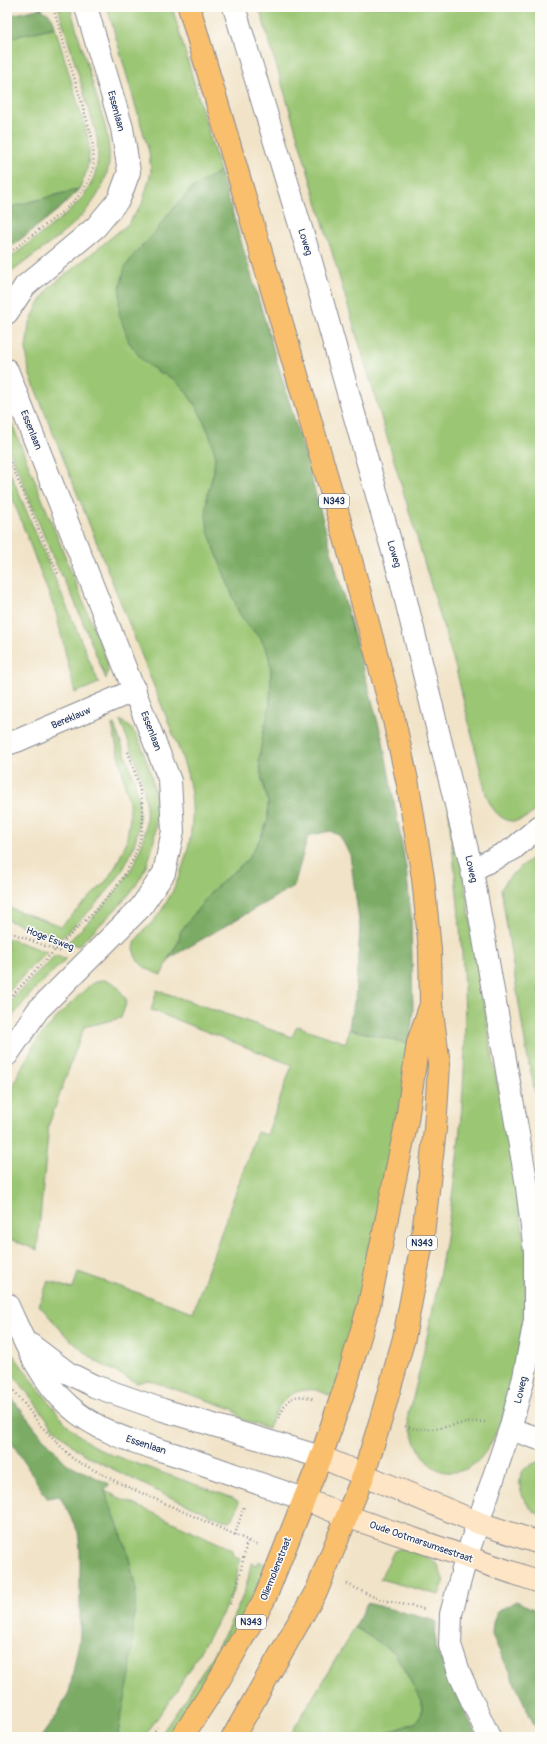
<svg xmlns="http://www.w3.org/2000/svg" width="547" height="1744" viewBox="0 0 547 1744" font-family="Pangolin,sans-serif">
  <rect width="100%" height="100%" fill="#fdfcf7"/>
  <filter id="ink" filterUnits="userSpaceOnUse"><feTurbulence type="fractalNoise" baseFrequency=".025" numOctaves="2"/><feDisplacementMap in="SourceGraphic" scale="8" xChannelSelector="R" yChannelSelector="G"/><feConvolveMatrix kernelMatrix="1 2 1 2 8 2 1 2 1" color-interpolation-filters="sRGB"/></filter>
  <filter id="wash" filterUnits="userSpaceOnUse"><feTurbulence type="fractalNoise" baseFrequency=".012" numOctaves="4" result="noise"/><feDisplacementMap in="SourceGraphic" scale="16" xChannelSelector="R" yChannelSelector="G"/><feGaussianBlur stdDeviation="0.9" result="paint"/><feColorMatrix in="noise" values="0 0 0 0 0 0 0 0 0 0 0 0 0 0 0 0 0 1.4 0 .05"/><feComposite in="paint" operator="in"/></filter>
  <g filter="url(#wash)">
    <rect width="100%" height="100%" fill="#f1e3c7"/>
    <path fill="#9bc673" stroke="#5b7a68" d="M 58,7 L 70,7 L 106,129 C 108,140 110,151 109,163 C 103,212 49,243 13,271 L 7,278 L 7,260 C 22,249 36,238 51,226 C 85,200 104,179 96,133 Z
      M 107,7 L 172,7 L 220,171 L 192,188 L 165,218 L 155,233 L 136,252 L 129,342 L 143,361 L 157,371 L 174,379 L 185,390 L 199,411 L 209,433 L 215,454 L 214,471 L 207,497 L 208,531 L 239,613 L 248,626 L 260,637 L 268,653 L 271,668 L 270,706 L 263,734 L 259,760 L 262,779 L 268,802 L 268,820 L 260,839 L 248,859 L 212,891 L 180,932 L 179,941 L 161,975 C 150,971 135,964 134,950 C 134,936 149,927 156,918 C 181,885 197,835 191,794 C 189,776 183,760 177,744 L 29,373 L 26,348 L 29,325 L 38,305 L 50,287 L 128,224 L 142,204 L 151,172 L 149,152 Z
      M 259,7 L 540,7 L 540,806 C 518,830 497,825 486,794 L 456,669 Z
      M 55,27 L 88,137 C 91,156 88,172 79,189 L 7,208 L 7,39 Z
      M 7,411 L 107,661 L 108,671 L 106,679 L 73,598 L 53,558 L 7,444 Z
      M 7,465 L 99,683 L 75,693 L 56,613 L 7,484 Z
      M 120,720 C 139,731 141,746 148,765 C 162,806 159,853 134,888 C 118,909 97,927 78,946 L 68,942 C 113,897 159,857 143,786 C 138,764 128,742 120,720 Z
      M 114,724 C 121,745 131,766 136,787 C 152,855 104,898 60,939 L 7,920 L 7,907 L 61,926 L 106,881 L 117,864 L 126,843 L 130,817 L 129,803 L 112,725 Z
      M 451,795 C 465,883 478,971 493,1059 C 497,1087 505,1114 511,1141 C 515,1162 516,1183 519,1204 C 521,1220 524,1236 526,1253 C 529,1298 513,1450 466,1469 C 438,1480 423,1462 414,1438 C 412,1432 408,1424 408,1418 C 407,1412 411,1404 413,1398 C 441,1282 462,1163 465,1044 C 466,966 456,889 449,812 Z
      M 540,851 L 540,1115 L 527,1055 L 501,889 L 510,876 Z
      M 7,938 L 47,952 L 29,969 L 7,994 Z
      M 55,955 L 66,959 L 33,991 L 7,1023 L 7,1006 L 20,991 Z
      M 101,980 C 117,980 119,989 127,1001 L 121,1018 L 84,1027 L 49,1124 L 37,1250 L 7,1238 L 7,1106 L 18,1074 L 36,1041 L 61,1013 L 91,984 Z
      M 157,990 L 292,1037 L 297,1026 L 346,1043 L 349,1029 L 410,1044 L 403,1100 L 361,1299 L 333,1397 C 328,1395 321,1391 316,1390 C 287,1387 278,1406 268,1428 L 242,1420 L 233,1409 L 148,1380 L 137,1383 L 97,1362 L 69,1339 L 39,1305 L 48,1281 L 73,1289 L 78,1272 L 193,1312 L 257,1132 L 267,1135 L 292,1065 L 151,1010 Z
      M 7,1347 L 63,1420 L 74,1431 L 90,1444 L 107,1453 L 233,1498 L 239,1502 L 236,1512 L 230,1521 L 223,1520 L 163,1494 L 91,1458 L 75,1448 L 53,1427 L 7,1366 Z
      M 540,1461 L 540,1515 C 527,1509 516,1490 521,1475 C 523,1467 533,1464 540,1461 Z
      M 105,1491 L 225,1546 L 232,1550 L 233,1556 L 240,1559 L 234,1589 L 222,1614 L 177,1690 L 144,1737 L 118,1737 L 136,1590 L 127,1550 Z
      M 402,1548 L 422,1554 L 438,1565 L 444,1582 L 439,1595 L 380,1579 L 394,1551 Z
      M 258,1561 L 268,1565 L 265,1577 L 204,1687 L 170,1737 L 159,1737 C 189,1695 225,1640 244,1593 C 248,1583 249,1573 251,1563 L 257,1565 Z
      M 355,1627 L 395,1653 L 422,1702 L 422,1713 L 415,1723 L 375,1737 L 289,1737 Z"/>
    <path fill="#7cab65" stroke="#4c6d62" d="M 42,8 L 43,11 C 52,14 53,19 55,27 L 7,39 L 7,16 Z
      M 220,171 L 306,458 L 383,741 L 406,867 L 411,916 L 413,1010 L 410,1044 L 349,1029 L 351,1014 L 355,999 L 360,928 L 350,855 L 340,836 L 330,831 L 308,836 L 294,886 L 168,959 L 179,941 L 180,932 L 212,891 L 248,859 L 260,839 L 268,820 L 268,802 L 262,779 L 259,760 L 263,734 L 270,706 L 271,668 L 268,653 L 260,637 L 248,626 L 239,613 L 208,531 L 206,516 L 207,497 L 214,471 L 215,454 L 209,433 L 199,411 L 185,390 L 174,379 L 157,371 L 143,361 L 129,342 L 119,314 L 120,288 L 125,267 L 136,252 L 155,233 L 165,218 L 192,188 Z
      M 79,189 L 63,206 L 7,250 L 7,208 Z
      M 7,1392 L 40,1434 L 66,1463 L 109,1484 L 105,1491 L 127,1550 L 136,1590 L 130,1676 L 118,1731 L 118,1737 L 41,1737 L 58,1713 L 69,1692 L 80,1637 L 80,1550 L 78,1532 L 60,1496 L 47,1498 L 7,1435 Z
      M 516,1601 L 540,1612 L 540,1737 L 492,1635 C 493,1612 496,1612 516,1601 Z
      M 367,1603 L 436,1621 L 435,1647 L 477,1737 L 375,1737 L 415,1723 L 422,1713 L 422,1702 L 395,1653 L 355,1627 Z"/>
  </g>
  <g filter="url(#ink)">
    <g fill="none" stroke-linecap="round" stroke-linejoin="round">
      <defs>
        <path id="minor" d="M 234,7 L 310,258 L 401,580 L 472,870 L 526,1180 L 535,1251 L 535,1320 L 524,1377 L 510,1429 L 466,1558 L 451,1614 L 450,1645 L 460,1675 L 489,1737
          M 7,744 L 19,740 L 135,690
          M 472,870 L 513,849 L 540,826
          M 510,1429 L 540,1439"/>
        <path id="tertiary" d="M 7,313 L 25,286 L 96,227 L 119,199 L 129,172 L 122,128 L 86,7
          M 7,370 L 170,781 L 173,831 L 164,873 L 141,907 L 38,1010 L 7,1055
          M 7,1304 C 23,1338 39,1379 68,1405 C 101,1436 147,1445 189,1459 C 227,1472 265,1486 304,1499
          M 31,1345 L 68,1373 L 94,1386 L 163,1410 L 321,1457"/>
        <path id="secondary" d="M 321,1457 L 479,1523 L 540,1543
          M 304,1499 L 346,1516 L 540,1582"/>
        <path id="primary" d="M 189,7 L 347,545 L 394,720 L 408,785 L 423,878 L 430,950 L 431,1005 L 439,1064 L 435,1129 L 422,1243 L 404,1338 L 381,1419 L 364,1474 L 317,1590 L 233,1737
          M 182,1737 L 219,1680 L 265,1598 L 321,1457 L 347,1381 L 369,1305 L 407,1120 L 418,1042 L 429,1010"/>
      </defs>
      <use href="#minor" stroke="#868992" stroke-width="24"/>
      <use href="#tertiary" stroke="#868992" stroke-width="24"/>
      <use href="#secondary" stroke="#868992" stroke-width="24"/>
      <use href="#primary" stroke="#868992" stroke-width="24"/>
      <path stroke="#868992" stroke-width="2.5" stroke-dasharray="1 3" stroke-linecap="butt" d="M 7,255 C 17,247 26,239 36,232 C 58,215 84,199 92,171 C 95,160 93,148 92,137 L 54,10 L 47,7
        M 7,455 L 59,576
        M 7,931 L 61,952
        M 7,1001 C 24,983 40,965 57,948 C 94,911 142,873 143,817 C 143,794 135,773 128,752
        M 7,1381 L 41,1426 L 73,1459 L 117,1482 L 258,1545
        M 279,1418 C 288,1397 292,1393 314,1399
        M 405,1426 C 432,1436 458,1420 485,1422
        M 235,1535 L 244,1506
        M 347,1584 L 378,1599 L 425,1609
        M 230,1604 L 239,1579 L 247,1541
        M 150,1737 L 157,1727"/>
      <use href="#minor" stroke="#fff" stroke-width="22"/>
      <use href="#tertiary" stroke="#fff" stroke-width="22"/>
      <use href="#secondary" stroke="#fde5c5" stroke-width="22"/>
      <use href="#primary" stroke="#f9bf6d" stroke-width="22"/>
    </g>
  </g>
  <g text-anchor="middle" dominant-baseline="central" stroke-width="3" stroke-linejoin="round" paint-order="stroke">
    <g fill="#fdfcf7" stroke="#5f6c8c" stroke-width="1">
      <rect x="319" y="494" width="30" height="14" rx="3"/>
      <rect x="407" y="1236" width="30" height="14" rx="3"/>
      <rect x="236" y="1615" width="30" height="14" rx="3"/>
    </g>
    <g font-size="9" font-weight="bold" fill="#1b2f5e">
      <text x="334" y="501">N343</text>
      <text x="422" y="1243">N343</text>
      <text x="251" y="1622">N343</text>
    </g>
    <g font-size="10" fill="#1b2f5e" stroke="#fdfcf7">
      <text transform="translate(116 111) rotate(75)">Essenlaan</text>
      <text transform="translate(305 242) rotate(73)">Loweg</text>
      <text transform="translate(31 430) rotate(68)">Essenlaan</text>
      <text transform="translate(394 554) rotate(74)">Loweg</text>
      <text transform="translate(71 718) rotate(-23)">Bereklauw</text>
      <text transform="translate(151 731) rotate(69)">Essenlaan</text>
      <text transform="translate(471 869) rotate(78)">Loweg</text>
      <text transform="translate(50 939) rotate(21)">Hoge Esweg</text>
      <text transform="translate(521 1390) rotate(-76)">Loweg</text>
      <text transform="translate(146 1445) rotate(18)">Essenlaan</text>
      <text transform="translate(421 1542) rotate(19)">Oude Ootmarsumsestraat</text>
      <text transform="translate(276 1569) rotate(-68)">Oliemolenstraat</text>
    </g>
  </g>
  <rect width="547" height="1744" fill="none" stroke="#fdfcf7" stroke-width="24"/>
</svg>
